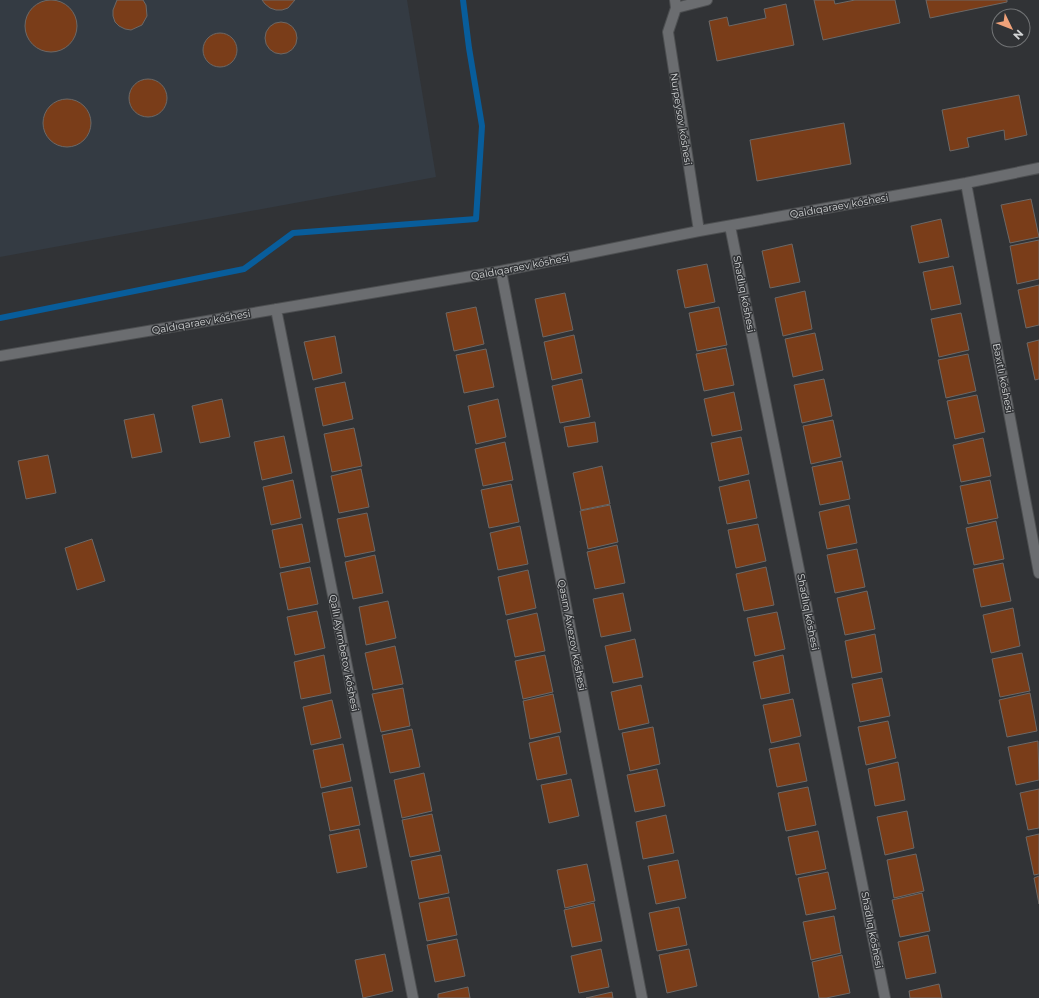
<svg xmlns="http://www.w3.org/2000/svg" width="1039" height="998" viewBox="0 0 1039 998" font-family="Montserrat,sans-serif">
  <rect width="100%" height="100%" fill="#313336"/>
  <path fill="#343b43" d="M 0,0 L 407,0 L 436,177 L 0,257 Z"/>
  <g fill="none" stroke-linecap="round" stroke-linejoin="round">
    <path stroke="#085d9b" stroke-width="6" d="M 0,318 L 244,269 L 293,233 L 476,219 L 482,126 L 469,48 L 463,0"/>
  </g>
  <path fill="#7a3d19" stroke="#6c6866" d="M25 26a26 26 0 1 1 52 0a26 26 0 1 1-52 0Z
    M 117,0 L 143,0 L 146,5 L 147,16 L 142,25 L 131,30 L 125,29 L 119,26 L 115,22 L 113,16 L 113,10 Z
    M 262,0 L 295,0 L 288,8 L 282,10 L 276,10 L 270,8 L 265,4 Z
    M 814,0 L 834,0 L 835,4 L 855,0 L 895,0 L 900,23 L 823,40 Z
    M 926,0 L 1007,0 L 1007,2 L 930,18 Z
    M 786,4 L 794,45 L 717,61 L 709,21 L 727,17 L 729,26 L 766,18 L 764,9 Z
    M265 38a16 16 0 1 1 32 0a16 16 0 1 1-32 0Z
    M203 50a17 17 0 1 1 34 0a17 17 0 1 1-34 0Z
    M129 98a19 19 0 1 1 38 0a19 19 0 1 1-38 0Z
    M 1019,95 L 1027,135 L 1005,140 L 1004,130 L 967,138 L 969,147 L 950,151 L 942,110 Z
    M43 123a24 24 0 1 1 48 0a24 24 0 1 1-48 0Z
    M 844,123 L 851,164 L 757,181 L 750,140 Z
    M 1031,199 L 1039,237 L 1010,243 L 1001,205 Z
    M 941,219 L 949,257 L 919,263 L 911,226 Z
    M 1039,240 L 1039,279 L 1017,284 L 1010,246 Z
    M 792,244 L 800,282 L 770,288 L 762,251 Z
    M 707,264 L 715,302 L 685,308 L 677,270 Z
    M 953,266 L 961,304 L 931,310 L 923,272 Z
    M 1039,285 L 1039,325 L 1026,328 L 1018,290 Z
    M 805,291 L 812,329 L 783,336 L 775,298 Z
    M 565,293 L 573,330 L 543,337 L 535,299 Z
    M 476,307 L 484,344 L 454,351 L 446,313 Z
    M 719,307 L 727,345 L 697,351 L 689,313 Z
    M 961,313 L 969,350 L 939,357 L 931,319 Z
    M 815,333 L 823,370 L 793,377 L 785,339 Z
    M 574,335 L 582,373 L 552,380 L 544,342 Z
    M 335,336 L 342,373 L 313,380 L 304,342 Z
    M 1039,340 L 1039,379 L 1035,380 L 1027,343 Z
    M 726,348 L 734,385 L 704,391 L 696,354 Z
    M 486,349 L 494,387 L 464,393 L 456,355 Z
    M 968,354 L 976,391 L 946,398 L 938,360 Z
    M 582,379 L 590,417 L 560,423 L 552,386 Z
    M 824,379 L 832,416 L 802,423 L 794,385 Z
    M 345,382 L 353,419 L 323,426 L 315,388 Z
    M 734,392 L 742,430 L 712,436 L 704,399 Z
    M 977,395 L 985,432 L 955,439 L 947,401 Z
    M 222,399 L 230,437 L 200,443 L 192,406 Z
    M 498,399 L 506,437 L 476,444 L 468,406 Z
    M 154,414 L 162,452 L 132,458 L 124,420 Z
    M 833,420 L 841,457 L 811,464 L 803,426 Z
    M 595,422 L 598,442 L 568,447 L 564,427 Z
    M 354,428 L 362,466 L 332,472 L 324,434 Z
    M 284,436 L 292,473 L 262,480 L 254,442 Z
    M 741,437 L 749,474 L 719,481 L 711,443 Z
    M 983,438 L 991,476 L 961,482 L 953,445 Z
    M 505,442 L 513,480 L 483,486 L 475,449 Z
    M 48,455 L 56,493 L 26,499 L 18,461 Z
    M 842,461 L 850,499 L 820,505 L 812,467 Z
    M 602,466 L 610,504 L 581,510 L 573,473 Z
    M 361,469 L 369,507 L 339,513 L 331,476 Z
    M 293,480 L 301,518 L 271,525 L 263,487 Z
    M 749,480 L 757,518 L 727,524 L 719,487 Z
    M 990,480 L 998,518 L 968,524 L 960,486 Z
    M 511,484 L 519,522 L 489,528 L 481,490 Z
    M 610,505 L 618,542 L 588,549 L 580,511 Z
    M 849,505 L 857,543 L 827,549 L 819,512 Z
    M 367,513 L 375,551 L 345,557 L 337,519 Z
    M 996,521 L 1004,559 L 974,565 L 966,528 Z
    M 302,524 L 310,562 L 280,568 L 272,530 Z
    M 758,524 L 766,561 L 736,568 L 728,530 Z
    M 520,526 L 528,564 L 498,570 L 490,533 Z
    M 92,539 L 105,581 L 77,590 L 65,548 Z
    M 617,545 L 625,583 L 595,589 L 587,552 Z
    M 857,549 L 865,587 L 835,593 L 827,555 Z
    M 375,555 L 383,593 L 353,599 L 345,562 Z
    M 1003,563 L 1011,601 L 981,607 L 973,569 Z
    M 310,567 L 318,604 L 288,610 L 280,573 Z
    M 766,567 L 774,605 L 744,611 L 736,574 Z
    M 528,570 L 536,608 L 506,615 L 498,577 Z
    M 867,591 L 875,629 L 845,635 L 837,598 Z
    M 623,593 L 631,631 L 601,637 L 593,599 Z
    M 388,601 L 396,638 L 366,645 L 359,607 Z
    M 1013,608 L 1020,646 L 991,653 L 983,615 Z
    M 317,611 L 325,648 L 295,655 L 287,617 Z
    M 777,612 L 785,649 L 755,656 L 747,618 Z
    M 537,613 L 545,651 L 515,657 L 507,620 Z
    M 875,634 L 882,672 L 852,678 L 845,641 Z
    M 635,639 L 643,677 L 613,683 L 605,646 Z
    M 395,646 L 403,684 L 373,690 L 365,653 Z
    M 1022,653 L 1030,691 L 1000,697 L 992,659 Z
    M 324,655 L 331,693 L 301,699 L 294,662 Z
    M 545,655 L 553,692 L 523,699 L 515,661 Z
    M 783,655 L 790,693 L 761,699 L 753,662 Z
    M 882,678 L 890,716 L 860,722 L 852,684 Z
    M 641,685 L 649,723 L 619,730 L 611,692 Z
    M 403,688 L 410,726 L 381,732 L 372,694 Z
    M 1030,693 L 1037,731 L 1007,737 L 999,700 Z
    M 553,694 L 561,732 L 530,739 L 523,701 Z
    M 793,699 L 801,736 L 771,743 L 763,705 Z
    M 332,700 L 341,738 L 311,745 L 303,707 Z
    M 888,721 L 896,758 L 866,765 L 858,727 Z
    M 653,727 L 660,764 L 630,771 L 622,733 Z
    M 412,729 L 420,767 L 390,773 L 382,735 Z
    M 559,736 L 567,774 L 537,780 L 529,743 Z
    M 1038,741 L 1039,780 L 1016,785 L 1008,747 Z
    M 799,743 L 807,781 L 777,787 L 769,749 Z
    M 343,744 L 351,781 L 321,788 L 313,750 Z
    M 898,762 L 905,800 L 875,806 L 868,769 Z
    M 657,769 L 665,806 L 635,812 L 627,775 Z
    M 424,773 L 432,811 L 402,818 L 394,780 Z
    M 571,779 L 579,816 L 549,823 L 541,785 Z
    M 352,787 L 360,825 L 330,831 L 322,793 Z
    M 808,787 L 816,825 L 786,831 L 778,793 Z
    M 1039,789 L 1039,828 L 1028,830 L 1020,793 Z
    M 907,811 L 914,848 L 885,855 L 877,817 Z
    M 432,814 L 440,851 L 410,857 L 402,820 Z
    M 666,815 L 674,853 L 643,859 L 636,822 Z
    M 359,829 L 367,867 L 337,873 L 329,835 Z
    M 818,831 L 826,869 L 796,875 L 788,837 Z
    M 1039,834 L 1039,874 L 1034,875 L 1026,837 Z
    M 916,854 L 924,891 L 894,898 L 887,860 Z
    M 441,855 L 449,893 L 419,899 L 411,861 Z
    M 678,860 L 686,898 L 656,904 L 648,866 Z
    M 587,864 L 595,901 L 565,908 L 557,870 Z
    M 828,872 L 836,909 L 806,915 L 798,878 Z
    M 1039,876 L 1039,904 L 1034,878 Z
    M 922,893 L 930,931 L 900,937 L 892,900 Z
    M 449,897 L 457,935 L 427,941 L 419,903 Z
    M 594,903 L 602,941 L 572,947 L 564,910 Z
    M 679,907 L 687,945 L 657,951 L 649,913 Z
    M 834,916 L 841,953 L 811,960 L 803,922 Z
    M 928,935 L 936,973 L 906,979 L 898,942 Z
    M 457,939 L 465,976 L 435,982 L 427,945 Z
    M 601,949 L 609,987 L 579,993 L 571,956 Z
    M 689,949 L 697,986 L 667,993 L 659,955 Z
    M 385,954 L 393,991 L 363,998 L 355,960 Z
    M 842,955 L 850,993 L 826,998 L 819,998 L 812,962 Z
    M 939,984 L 942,998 L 910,998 L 909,991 Z
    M 468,987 L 470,998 L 438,998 L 438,994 Z
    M 612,992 L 613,998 L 586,998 Z"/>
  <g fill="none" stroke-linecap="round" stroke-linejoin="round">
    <defs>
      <path id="minor" d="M 675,0 L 676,8 L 668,32 L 699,231
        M 676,8 L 707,0
        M 966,183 L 1039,573
        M 730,226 L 885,998
        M 501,271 L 642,998
        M 276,309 L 413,998
        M 0,356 L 501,271 L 699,231 L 966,183 L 1039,168"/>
    </defs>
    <use href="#minor" stroke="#4d4f51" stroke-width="12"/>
    <use href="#minor" stroke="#6b6d70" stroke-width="10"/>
  </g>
  <g text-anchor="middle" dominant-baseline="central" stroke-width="3" stroke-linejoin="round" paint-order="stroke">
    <g font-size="10" fill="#d3d5d6" stroke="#313336">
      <text transform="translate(681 119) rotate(81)">Nurpeysov kóshesi</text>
      <text transform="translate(839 206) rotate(-10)">Qaldıqaraev kóshesi</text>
      <text transform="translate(520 267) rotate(-11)">Qaldıqaraev kóshesi</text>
      <text transform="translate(744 294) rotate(79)">Shadlıq kóshesi</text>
      <text transform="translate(201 322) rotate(-10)">Qaldıqaraev kóshesi</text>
      <text transform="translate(1003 378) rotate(79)">Baxıtlı kóshesi</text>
      <text transform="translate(808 612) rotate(79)">Shadlıq kóshesi</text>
      <text transform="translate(572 635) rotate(79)">Qasım Áwezov kóshesi</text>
      <text transform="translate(344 653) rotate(79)">Qallı Ayımbetov kóshesi</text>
      <text transform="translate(872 930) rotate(79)">Shadlıq kóshesi</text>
    </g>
  </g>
  <g transform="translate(1011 28) rotate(133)"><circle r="19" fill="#313336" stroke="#727476"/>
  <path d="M0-3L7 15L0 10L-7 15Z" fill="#f0a27a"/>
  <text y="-6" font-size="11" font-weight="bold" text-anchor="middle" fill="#d3d5d6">N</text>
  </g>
</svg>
